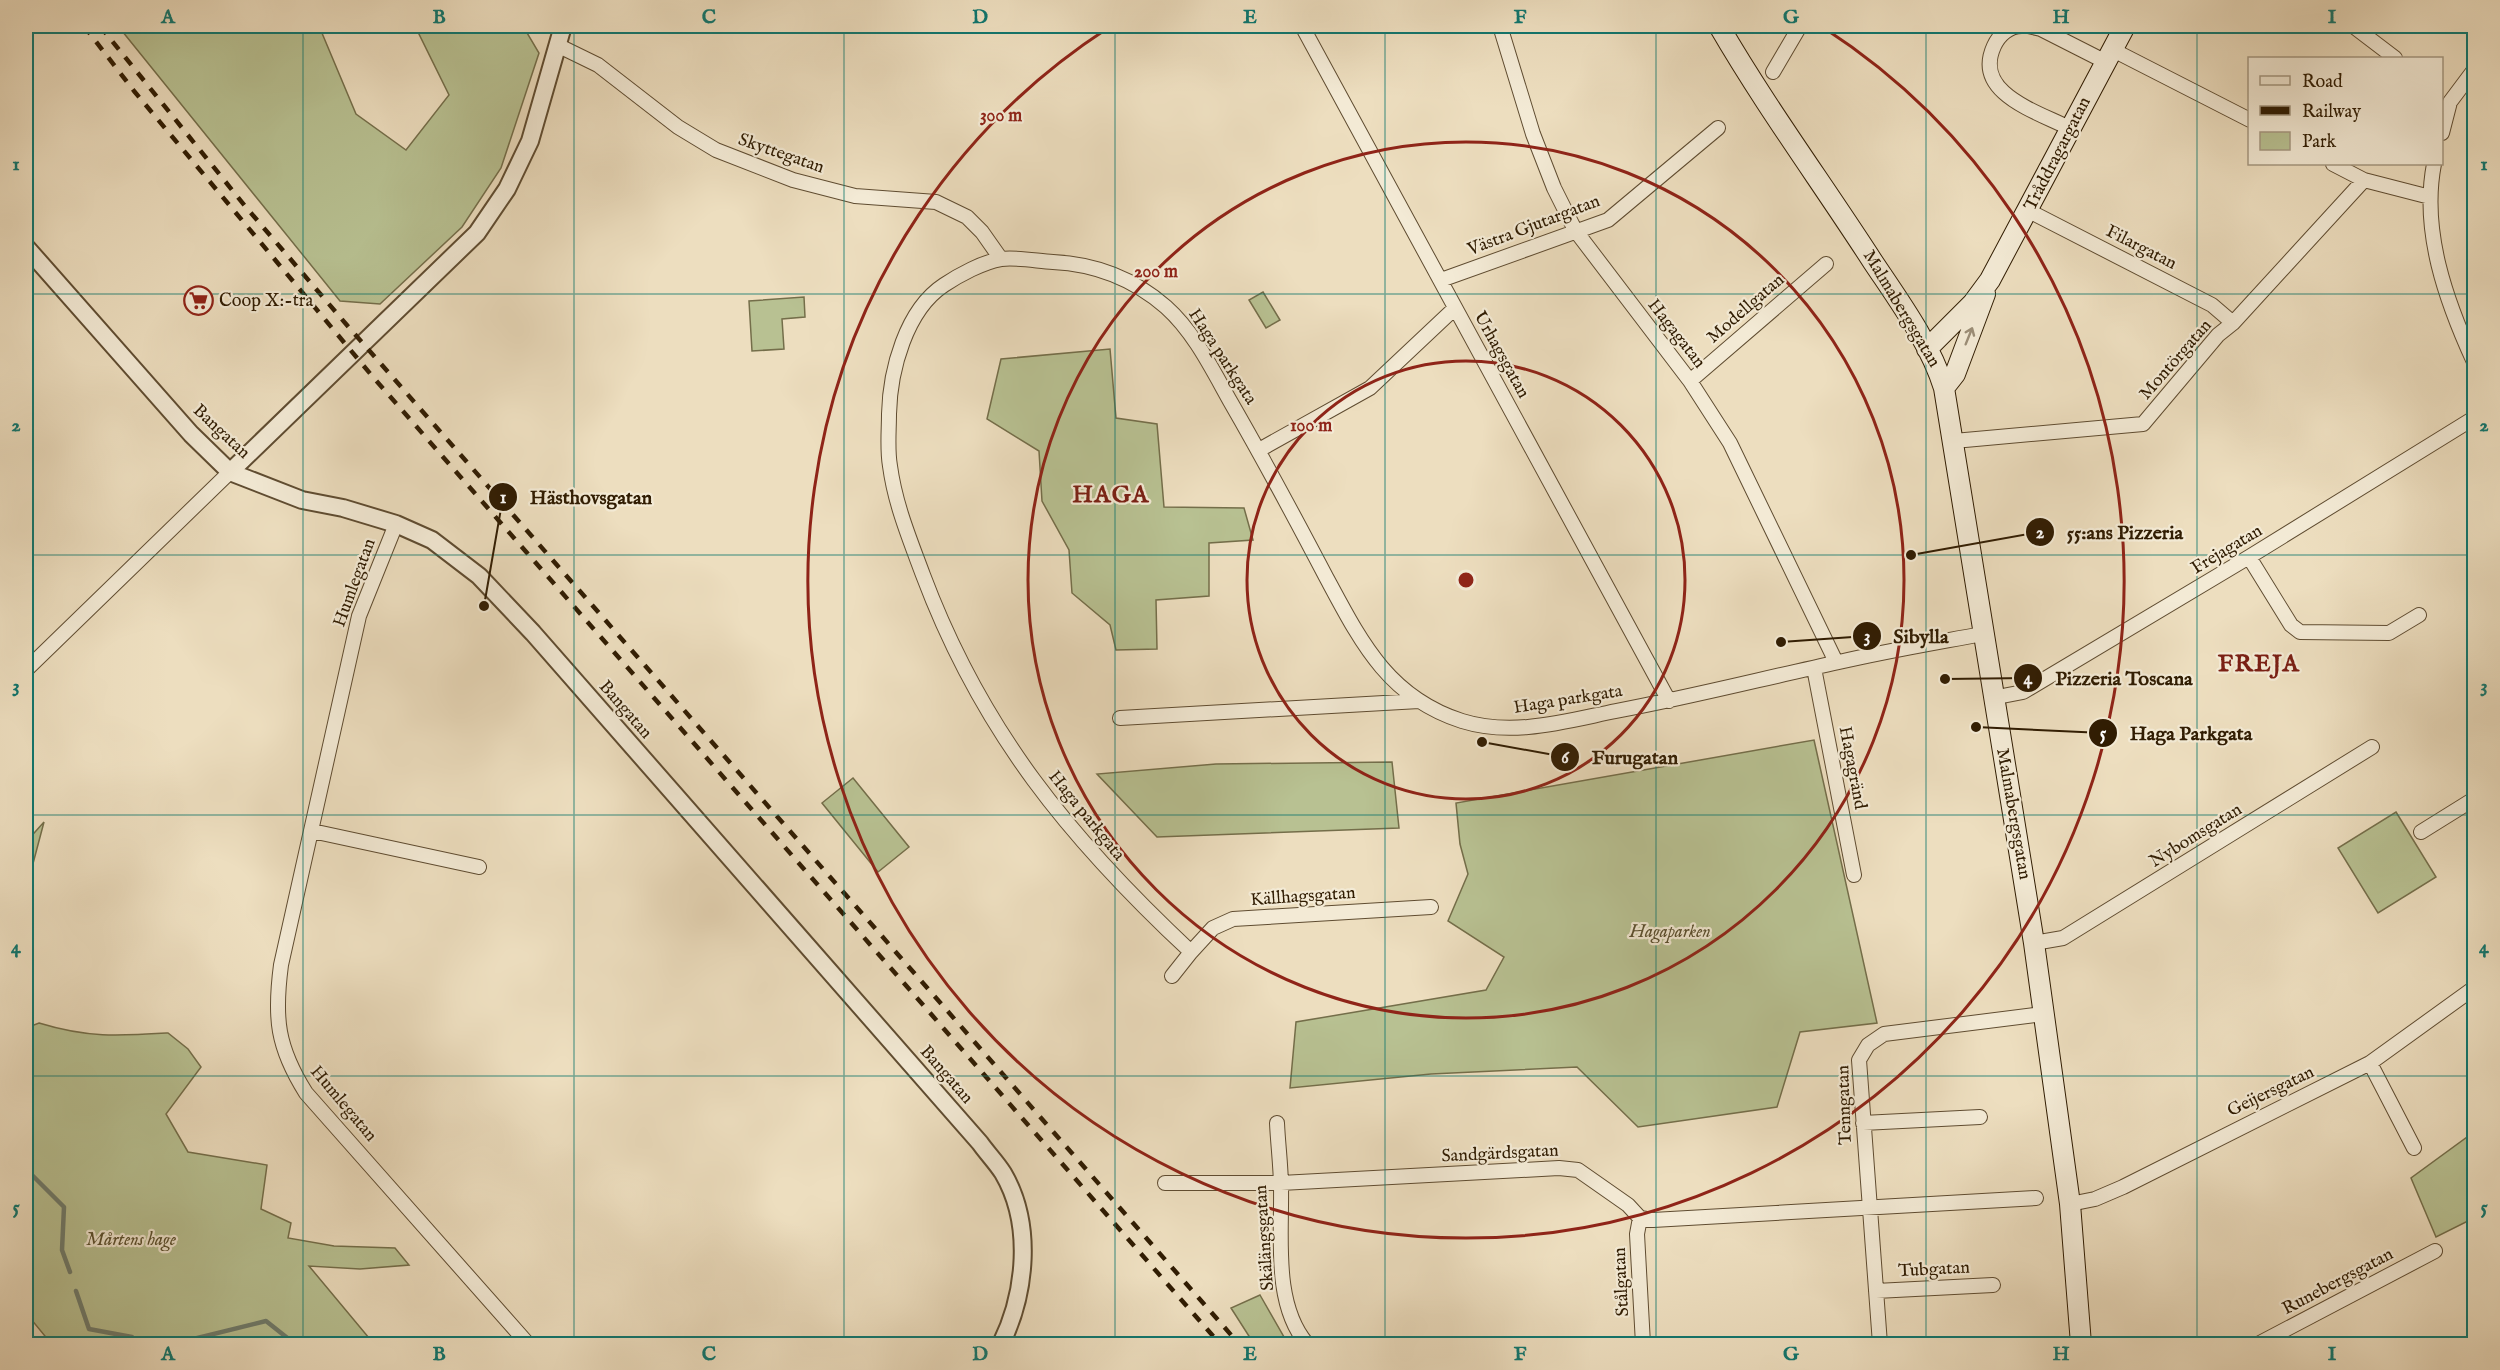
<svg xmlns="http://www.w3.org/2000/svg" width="2500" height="1370" viewBox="0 0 2500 1370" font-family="'IM FELL English',serif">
  <rect width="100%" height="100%" fill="#eddebf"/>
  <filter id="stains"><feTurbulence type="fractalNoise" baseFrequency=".00333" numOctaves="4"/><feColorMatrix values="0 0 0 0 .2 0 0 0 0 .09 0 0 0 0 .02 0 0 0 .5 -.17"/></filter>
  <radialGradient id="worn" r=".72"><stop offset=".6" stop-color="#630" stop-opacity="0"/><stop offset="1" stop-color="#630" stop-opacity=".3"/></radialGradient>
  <path fill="#b8c192" stroke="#746e4a" stroke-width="1.5" d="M 118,26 L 319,26 L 356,114 L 406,150 L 449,95 L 417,30 L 420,26 L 523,26 L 539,53 L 501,168 L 462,227 L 380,304 L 340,301 Z
    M 1263,292 L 1280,320 L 1266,328 L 1249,300 Z
    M 804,297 L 805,317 L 782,319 L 784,349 L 752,351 L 749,301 Z
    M 1110,349 L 1116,418 L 1157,424 L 1164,507 L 1244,508 L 1253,540 L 1209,543 L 1209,596 L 1156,600 L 1157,649 L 1116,650 L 1110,625 L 1072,593 L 1069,550 L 1042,501 L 1039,451 L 987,419 L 1001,359 Z
    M 1814,740 L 1877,1023 L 1800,1032 L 1777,1107 L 1638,1127 L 1577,1067 L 1431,1074 L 1290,1088 L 1296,1022 L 1486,990 L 1504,957 L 1448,921 L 1468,874 L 1460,844 L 1456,803 Z
    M 1392,762 L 1399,828 L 1157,837 L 1097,774 L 1216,764 Z
    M 853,778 L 909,847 L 878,872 L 822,803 Z
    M 2396,812 L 2436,877 L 2378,913 L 2338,848 Z
    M 44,822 L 26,890 L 26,842 Z
    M 39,1023 C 88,1038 118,1036 168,1033 L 188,1049 L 201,1067 L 166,1114 L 188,1152 L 267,1165 L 261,1209 L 291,1223 L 288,1238 L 334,1246 L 395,1248 L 409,1265 L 360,1269 L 309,1266 L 374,1344 L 55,1344 L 49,1341 L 26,1313 L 26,1028 Z
    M 2474,1132 L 2474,1218 L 2436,1237 L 2411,1178 Z
    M 1260,1295 L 1288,1344 L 1254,1344 L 1231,1308 Z"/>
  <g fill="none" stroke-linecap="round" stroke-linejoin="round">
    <path stroke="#6f7c6d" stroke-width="4.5" d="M 26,1169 L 64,1207 L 62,1250 L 70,1272
      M 76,1291 L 89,1329 L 132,1337
      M 148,1340 L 173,1344 L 266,1321 L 295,1344"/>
    <defs>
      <path id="minor" d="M 1302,26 L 1669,701
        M 1500,26 L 1533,134 L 1554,188 L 1575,230 L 1690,381 L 1730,443 L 1836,662
        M 2022,26 C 2009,26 1999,35 1994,46 C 1972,94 2039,112 2071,129
        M 2028,26 L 2041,29 L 2106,62
        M 2353,26 L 2395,58
        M 557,45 L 598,65 L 678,127 L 716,150 L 793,180 L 855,196 L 936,202 L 967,217 L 982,232 L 1001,259
        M 2113,50 L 2250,120
        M 1773,72 L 1800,26
        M 2442,133 L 2450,102 L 2474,70
        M 2333,164 L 2364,180 L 2430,197
        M 2434,164 C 2421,231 2446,301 2474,362
        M 2029,211 L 2212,305 L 2233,323
        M 1441,280 L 1608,220 L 1718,128
        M 1690,381 L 1826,264
        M 1954,441 L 2143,424 L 2218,335 L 2233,323 L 2364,180
        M 1259,450 L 1370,388 L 1455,308
        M 396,524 L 359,616 L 281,965 C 274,1018 277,1047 306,1093 L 528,1344
        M 2249,557 L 2291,625 L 2300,632 L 2389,633 L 2419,615
        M 1814,668 L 1854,875
        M 26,670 L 230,472
        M 1992,698 L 2023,692 L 2249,557 L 2474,418
        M 1120,718 L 1419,701
        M 312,831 L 479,867
        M 2421,832 L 2474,799
        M 2034,943 L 2063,938 L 2372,747
        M 1191,952 L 1213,928 L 1233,919 L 1431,907
        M 1172,976 L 1191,952 C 1070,839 982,732 923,575 C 910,540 895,504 890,466 C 887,449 889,431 889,414 C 890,370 906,310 944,285 C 959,275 983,262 1001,259 C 1017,257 1037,261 1053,262 C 1095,264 1134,279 1166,307 C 1194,332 1212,369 1230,401 C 1263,458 1294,516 1325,575 C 1360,640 1387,697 1462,721 C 1513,737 1566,721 1616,711 C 1691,697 1765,678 1839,662 C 1886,651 1934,643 1982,634
        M 2370,1063 L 2414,1148
        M 1277,1123 C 1278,1145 1281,1167 1281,1188 C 1282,1237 1273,1304 1307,1344
        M 1863,1123 L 1980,1117
        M 1165,1183 L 1281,1183 L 1559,1168 L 1578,1170 L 1628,1205 L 1640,1218 L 1653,1220 L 2036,1198
        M 2070,1204 L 2095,1199 L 2123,1187 L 2370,1063 L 2474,988
        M 1640,1218 L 1637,1234 L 1643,1344
        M 1876,1291 L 1993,1285
        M 1880,1344 L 1859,1060 L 1868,1045 L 1884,1034 L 2043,1014
        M 2258,1344 L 2435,1251"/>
      <path id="tertiary" d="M 26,247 L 191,434 L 230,472 L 302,500 L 343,508 L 396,524 L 432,540 L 479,576 L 533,633 L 980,1143 C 987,1153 996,1162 1003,1173 C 1033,1224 1026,1293 1001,1344
        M 230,472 L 477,233 L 507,189 L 530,141 L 563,26"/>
      <path id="secondary" d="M 1719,26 C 1766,107 1822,183 1873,262 C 1899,301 1930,343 1944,388 L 2034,943 L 2070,1204 L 2081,1344
        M 1927,349 L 1973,303 L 1990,280 L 2125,26
        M 1944,388 L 1955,374 L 1985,294"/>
    </defs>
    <use href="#minor" stroke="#5f4c31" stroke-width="16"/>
    <use href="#tertiary" stroke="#5f4c31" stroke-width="20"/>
    <use href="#secondary" stroke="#301c02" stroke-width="22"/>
    <use href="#minor" stroke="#f3ead5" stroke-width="14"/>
    <use href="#tertiary" stroke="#f3ead5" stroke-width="16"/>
    <use href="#secondary" stroke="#f3ead5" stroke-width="20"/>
    <path stroke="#301c02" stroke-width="4.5" stroke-dasharray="10 10" stroke-linecap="butt" d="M 84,26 L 134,91 L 373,377 L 1220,1344
      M 100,26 L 245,206 L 346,324 L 1239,1344"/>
  </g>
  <defs><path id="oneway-shaft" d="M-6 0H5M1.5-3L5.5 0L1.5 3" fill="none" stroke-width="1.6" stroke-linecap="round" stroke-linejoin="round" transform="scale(1.5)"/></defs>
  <use stroke="#9b8d76" href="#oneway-shaft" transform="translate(1969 336) rotate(-68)"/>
  <path fill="none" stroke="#0f766e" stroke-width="1.5" stroke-opacity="0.55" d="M 303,26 L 303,1344M 574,26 L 574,1344M 844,26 L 844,1344M 1115,26 L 1115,1344M 1385,26 L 1385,1344M 1656,26 L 1656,1344M 1926,26 L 1926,1344M 2197,26 L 2197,1344M 26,294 L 2474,294M 26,555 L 2474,555M 26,815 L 2474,815M 26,1076 L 2474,1076"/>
  <g fill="none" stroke="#8f2418" stroke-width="3">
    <circle cx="1466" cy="580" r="219"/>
    <circle cx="1466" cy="580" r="438"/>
    <path d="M1824 28A658 658 0 1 1 1108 28"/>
  </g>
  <defs>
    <symbol id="supermarket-ring" viewBox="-11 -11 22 22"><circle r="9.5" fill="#f3ead5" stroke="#8f2418" stroke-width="1.5"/><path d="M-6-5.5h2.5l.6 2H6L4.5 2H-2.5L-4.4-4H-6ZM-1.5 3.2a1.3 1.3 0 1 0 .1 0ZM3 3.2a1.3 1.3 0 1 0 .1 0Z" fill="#8f2418"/></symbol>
  </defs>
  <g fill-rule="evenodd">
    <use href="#supermarket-ring" x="182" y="284" width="33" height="33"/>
  </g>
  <g text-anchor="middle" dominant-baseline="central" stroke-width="4.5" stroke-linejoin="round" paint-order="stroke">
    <g font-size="18" fill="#301c02" stroke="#f3ead5">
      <text transform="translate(781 154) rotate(19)">Skyttegatan</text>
      <text transform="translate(2058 154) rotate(-63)">Tråddragargatan</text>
      <text transform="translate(1534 226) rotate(-21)">Västra Gjutargatan</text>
      <text transform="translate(2141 248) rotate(27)">Filargatan</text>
      <text transform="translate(1746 309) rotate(-41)">Modellgatan</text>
      <text transform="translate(1901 309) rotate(59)">Malmabergsgatan</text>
      <text transform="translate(1676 334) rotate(52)">Hagagatan</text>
      <text transform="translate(1501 355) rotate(61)">Urhagsgatan</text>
      <text transform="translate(1222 357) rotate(57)">Haga parkgata</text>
      <text transform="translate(2176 360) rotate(-49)">Montörgatan</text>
      <text transform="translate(221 432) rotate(43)">Bangatan</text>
      <text transform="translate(2227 550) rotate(-31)">Frejagatan</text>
      <text transform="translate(355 583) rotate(-70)">Humlegatan</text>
      <text transform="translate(1568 700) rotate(-9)">Haga parkgata</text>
      <text transform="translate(625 710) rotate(49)">Bangatan</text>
      <text transform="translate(1852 768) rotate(79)">Hagagränd</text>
      <text transform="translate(2013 814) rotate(80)">Malmabergsgatan</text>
      <text transform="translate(1086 816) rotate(51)">Haga parkgata</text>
      <text transform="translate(2196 836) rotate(-32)">Nybomsgatan</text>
      <text transform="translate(1303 897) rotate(-4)">Källhagsgatan</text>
      <text transform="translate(946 1075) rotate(49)">Bangatan</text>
      <text transform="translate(2271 1092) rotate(-26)">Geijersgatan</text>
      <text transform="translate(343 1104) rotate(50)">Humlegatan</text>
      <text transform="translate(1845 1105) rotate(-92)">Tenngatan</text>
      <text transform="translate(1500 1154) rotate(-3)">Sandgärdsgatan</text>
      <text transform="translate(1265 1238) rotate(-94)">Skälängsgatan</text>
      <text transform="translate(1934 1270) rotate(-3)">Tubgatan</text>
      <text transform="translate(1622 1282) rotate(-93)">Stålgatan</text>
      <text transform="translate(2338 1282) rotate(-28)">Runebergsgatan</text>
    </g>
    <g font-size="18" fill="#301c02" stroke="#f3ead5" text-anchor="start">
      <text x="219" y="301">Coop X:-tra</text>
    </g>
    <g font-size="18" font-style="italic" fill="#594e2d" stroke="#f3ead5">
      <text x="1670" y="932">Hagaparken</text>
      <text x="131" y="1240">Mårtens hage</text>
    </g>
    <g font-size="24" font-weight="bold" letter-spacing="1.5" fill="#7a1f14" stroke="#f3ead5">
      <text x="1111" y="495">HAGA</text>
      <text x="2259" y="664">FREJA</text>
    </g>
  </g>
  <circle cx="1466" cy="580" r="9" fill="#8f2418" stroke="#f3ead5" stroke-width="3"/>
  <g font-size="18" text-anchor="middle" font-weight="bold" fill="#8f2418" stroke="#f3ead5" stroke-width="4.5" stroke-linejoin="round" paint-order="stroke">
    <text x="1001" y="121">300 m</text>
    <text x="1156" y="277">200 m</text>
    <text x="1311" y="431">100 m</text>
  </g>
  <path fill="none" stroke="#301c02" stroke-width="2" d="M484 606L503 497M1911 555L2040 532M1781 642L1867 636M1945 679L2028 678M1976 727L2103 733M1482 742L1565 757"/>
  <g fill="#301c02" stroke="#f3ead5" stroke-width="2">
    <circle cx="484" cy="606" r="6"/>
    <circle cx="1911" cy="555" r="6"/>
    <circle cx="1781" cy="642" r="6"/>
    <circle cx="1945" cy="679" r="6"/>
    <circle cx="1976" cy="727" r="6"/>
    <circle cx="1482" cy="742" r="6"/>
    <circle cx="503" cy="497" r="15"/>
    <circle cx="2040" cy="532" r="15"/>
    <circle cx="1867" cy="636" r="15"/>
    <circle cx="2028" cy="678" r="15"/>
    <circle cx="2103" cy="733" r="15"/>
    <circle cx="1565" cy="757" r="15"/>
  </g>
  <g font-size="18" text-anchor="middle" font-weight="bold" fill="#fff">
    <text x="503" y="503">1</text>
    <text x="2040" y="538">2</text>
    <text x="1867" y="642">3</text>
    <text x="2028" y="684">4</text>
    <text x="2103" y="739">5</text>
    <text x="1565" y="763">6</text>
  </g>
  <g font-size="20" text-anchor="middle" font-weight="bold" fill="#301c02" stroke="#f3ead5" stroke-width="4.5" stroke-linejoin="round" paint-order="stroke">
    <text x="591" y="504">Hästhovsgatan</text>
    <text x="2125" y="539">55:ans Pizzeria</text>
    <text x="1921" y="643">Sibylla</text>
    <text x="2124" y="685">Pizzeria Toscana</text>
    <text x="2191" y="740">Haga Parkgata</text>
    <text x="1635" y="764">Furugatan</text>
  </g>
  <rect width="2500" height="1370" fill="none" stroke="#eddebf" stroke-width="66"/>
  <rect x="2248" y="57" width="195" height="108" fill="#f3ead5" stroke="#a59881" stroke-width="1.5"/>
  <rect x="2260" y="76" width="30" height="9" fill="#f3ead5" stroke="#a59881" stroke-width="1.5"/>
  <text x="2302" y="87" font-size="18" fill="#301c02">Road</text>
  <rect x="2260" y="106" width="30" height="9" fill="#301c02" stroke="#a59881" stroke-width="1.5"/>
  <text x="2302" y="117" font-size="18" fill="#301c02">Railway</text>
  <rect x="2260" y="132" width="30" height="18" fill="#b8c192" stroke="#a59881" stroke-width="1.5"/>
  <text x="2302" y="147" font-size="18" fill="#301c02">Park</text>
  <rect x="33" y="33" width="2434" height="1304" fill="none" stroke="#0f766e" stroke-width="2"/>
  <g font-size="20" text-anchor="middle" font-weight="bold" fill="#0f766e">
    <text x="168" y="23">A</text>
    <text x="439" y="23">B</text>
    <text x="709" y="23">C</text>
    <text x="980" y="23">D</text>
    <text x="1250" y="23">E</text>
    <text x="1520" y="23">F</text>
    <text x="1791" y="23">G</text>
    <text x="2061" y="23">H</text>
    <text x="2332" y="23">I</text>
    <text x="16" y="170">1</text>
    <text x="2484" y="170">1</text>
    <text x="16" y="431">2</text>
    <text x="2484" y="431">2</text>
    <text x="16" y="692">3</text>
    <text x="2484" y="692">3</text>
    <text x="16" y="953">4</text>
    <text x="2484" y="953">4</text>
    <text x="16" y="1213">5</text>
    <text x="2484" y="1213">5</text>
    <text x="168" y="1360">A</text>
    <text x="439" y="1360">B</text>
    <text x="709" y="1360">C</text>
    <text x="980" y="1360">D</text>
    <text x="1250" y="1360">E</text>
    <text x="1520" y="1360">F</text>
    <text x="1791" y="1360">G</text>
    <text x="2061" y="1360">H</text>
    <text x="2332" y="1360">I</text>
  </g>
  <rect width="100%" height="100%" filter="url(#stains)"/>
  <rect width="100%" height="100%" fill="url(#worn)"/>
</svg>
